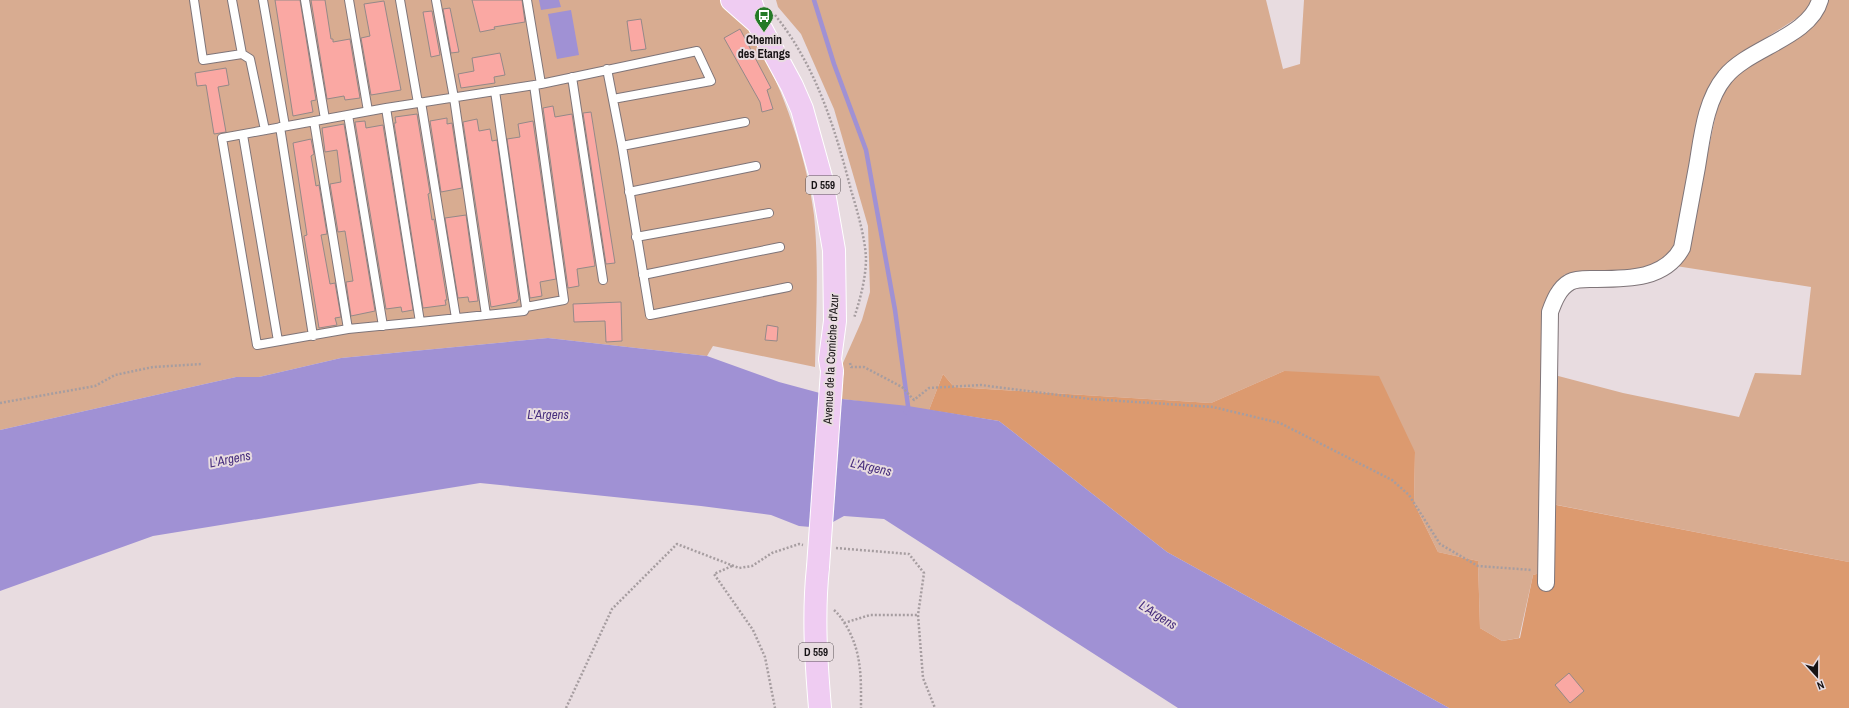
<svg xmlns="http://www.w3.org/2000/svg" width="1849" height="708" viewBox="0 0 1849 708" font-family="'Archivo Narrow',sans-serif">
  <rect width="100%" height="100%" fill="#e8dce0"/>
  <path fill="#d8ac91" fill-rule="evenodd" d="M 0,0 L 723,0 C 731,9 741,17 747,27 C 780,76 807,157 814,215 C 819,265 816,317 815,367 L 713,346 L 707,356 L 548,338 L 341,358 L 259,377 L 236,377 L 0,430 Z
    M 776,0 L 1266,0 L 1283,69 L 1300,64 L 1304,0 L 1849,0 L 1849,562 L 1542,502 L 1540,573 L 1533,575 L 1519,638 L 1502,641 L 1480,628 L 1478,561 L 1438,552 L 1414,503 L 1415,452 L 1284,371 L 1211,403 L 954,387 L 943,374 L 929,410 L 842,399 L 843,363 L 862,320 L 870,292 L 868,226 L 834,109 L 801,34 L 778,7 ZM 1808,11 L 1738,70 L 1719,99 L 1688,248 L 1676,266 L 1811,287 L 1801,375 L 1755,373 L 1739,417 L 1623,393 L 1543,372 L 1544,309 L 1565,274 L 1639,272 L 1666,261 L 1679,241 L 1712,85 L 1739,55 Z"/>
  <path fill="#dc9a6f" d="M 1284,371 L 1379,376 L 1415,452 L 1414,503 L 1438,552 L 1478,561 L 1480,628 L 1502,641 L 1520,638 L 1533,575 L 1540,573 L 1541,502 L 1849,562 L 1849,708 L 1449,708 L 1167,552 L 999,421 L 929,410 L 943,374 L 954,387 L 1211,403 Z"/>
  <path fill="#a091d4" d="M 539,0 L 559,0 L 561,7 L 541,10 Z
    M 571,10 L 579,55 L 557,59 L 548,14 Z
    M 548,338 L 707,356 L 779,382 L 842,399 L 908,406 L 999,421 L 1167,552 L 1449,708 L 1178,708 L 884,519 L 844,516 L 822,528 L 799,526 L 771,515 L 701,506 L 480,483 L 153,536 L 0,591 L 0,430 L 236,377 L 259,377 L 341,358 Z"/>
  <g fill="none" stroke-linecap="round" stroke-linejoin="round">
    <path stroke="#a091d4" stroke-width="4.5" d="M 814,0 L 834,64 L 866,150 L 895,310 L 908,406 L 906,412"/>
  </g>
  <path fill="#faa8a3" stroke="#948988" d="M 275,0 L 300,0 L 316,100 L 311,101 L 313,112 L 293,116 Z
    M 311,0 L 325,0 L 331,39 L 333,39 L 333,42 L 350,39 L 360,98 L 345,100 L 344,96 L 327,99 Z
    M 472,0 L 522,0 L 525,22 L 494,27 L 495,29 L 480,32 Z
    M 384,1 L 401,90 L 371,95 L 361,38 L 370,36 L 364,4 Z
    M 450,8 L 459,52 L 451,53 L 443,9 Z
    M 432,11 L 440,55 L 431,57 L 423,12 Z
    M 641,19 L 646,49 L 631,51 L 627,21 Z
    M 740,29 L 771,88 L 767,90 L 773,109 L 762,112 L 760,102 L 724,38 Z
    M 500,53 L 505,75 L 494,77 L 495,83 L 461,88 L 458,74 L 474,71 L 472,58 Z
    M 226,68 L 229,85 L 218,87 L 226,132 L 214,134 L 206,85 L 197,86 L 195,73 Z
    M 553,106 L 555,117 L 572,114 L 595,266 L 577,269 L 579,286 L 568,288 L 543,108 Z
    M 591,112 L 615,263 L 606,264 L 583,113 Z
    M 417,114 L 430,193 L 428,194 L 432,220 L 434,219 L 447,300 L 445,300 L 446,305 L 423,308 L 394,123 L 396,123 L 395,117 Z
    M 447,118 L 447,124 L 452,123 L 462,188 L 441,192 L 430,121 Z
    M 477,119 L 479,131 L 490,129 L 492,141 L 497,140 L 519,300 L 517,300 L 517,302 L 491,307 L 463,122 Z
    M 365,121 L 366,128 L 383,125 L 413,310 L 402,312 L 401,307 L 386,309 L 355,122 Z
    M 533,121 L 556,279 L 540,282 L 542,296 L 530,298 L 507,139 L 520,137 L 518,124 Z
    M 344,124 L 375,311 L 351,316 L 346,282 L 353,281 L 345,231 L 338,232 L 330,184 L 341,182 L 337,150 L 325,152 L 322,128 Z
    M 311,139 L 314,154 L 311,156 L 316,186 L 319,185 L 327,234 L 321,235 L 330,284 L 335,283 L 341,317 L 335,318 L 337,325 L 319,328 L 304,236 L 307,235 L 293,143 Z
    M 466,215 L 478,301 L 469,302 L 468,297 L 458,298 L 445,218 Z
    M 621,302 L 622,341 L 606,342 L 605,321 L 574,322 L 573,304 Z
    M 767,325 L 778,327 L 777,341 L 765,340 Z
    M 1569,673 L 1584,691 L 1570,703 L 1555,685 Z"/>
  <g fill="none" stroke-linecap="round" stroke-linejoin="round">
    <defs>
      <path id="lane" d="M 194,0 L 203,60 L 242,54
        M 232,0 L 242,54 L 250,59 L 265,130
        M 263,0 L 285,126
        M 305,0 L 325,119
        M 349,0 L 368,111
        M 400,0 L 418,103
        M 436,0 L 454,98 L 486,315
        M 527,0 L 541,84
        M 607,69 L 622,146 L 650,315 L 788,287
        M 572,77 L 603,280
        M 421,102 L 456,318
        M 386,108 L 420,322 L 348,329 L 257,345 L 222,138 L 386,108 L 541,84 L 697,51 L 711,81 L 613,99
        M 348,115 L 383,326
        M 314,121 L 348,329
        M 280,127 L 313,336
        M 243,135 L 278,341
        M 622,146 L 745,122
        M 629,192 L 756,166
        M 636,237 L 769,213
        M 643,275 L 780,247
        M 526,307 L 564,300 L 534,85
        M 420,322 L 524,311 L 526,307 L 495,91"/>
      <path id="street" d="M 1546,583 L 1550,312 C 1554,301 1559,288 1570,282 C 1577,278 1589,279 1597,279 C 1629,279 1665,279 1682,248 C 1687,221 1692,194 1697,167 C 1702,138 1705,101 1725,77 C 1748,48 1810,37 1820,0"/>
      <path id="primary" d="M 732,0 L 758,23
        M 750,0 L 758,23 L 792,86 L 802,109 L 822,181 L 834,250 L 835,321 L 830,359 L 832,371
        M 818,567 C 813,614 816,661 820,708"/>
    </defs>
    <use href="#lane" stroke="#7f7579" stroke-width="10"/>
    <use href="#street" stroke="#7f7579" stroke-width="18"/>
    <use href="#primary" stroke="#fff" stroke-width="24"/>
    <path stroke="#a69da0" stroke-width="2.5" stroke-dasharray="2 2" stroke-linecap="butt" d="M 775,15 C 816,66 835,128 851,190 C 857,210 865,237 866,258 C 866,278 860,300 854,318
      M 850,363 L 851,367 L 864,367 L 902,387 L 914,400 L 929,388 L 981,385 L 1090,399 L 1213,407 L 1280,423 L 1392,480 L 1409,495 L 1440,544 L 1478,566 L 1532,570
      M 0,403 L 95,386 L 115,375 L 153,367 L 201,364
      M 836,548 L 909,554 L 924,573 L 918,615 L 923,678 L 935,708
      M 732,566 L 714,574 L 753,630 L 765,657 L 775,708
      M 834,610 C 840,615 843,621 847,627 C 862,654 861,678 861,708
      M 844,623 L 870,615 L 918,615
      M 566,708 L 612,609 L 677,544 L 739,568 L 752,566 L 772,553 L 799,544 L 803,545"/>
    <use href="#lane" stroke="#fff" stroke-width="8"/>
    <use href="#street" stroke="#fff" stroke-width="16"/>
    <use href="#primary" stroke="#efccf2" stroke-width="22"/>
    <defs>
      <path id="primary-bridge" d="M 818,567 L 832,371"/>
    </defs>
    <use href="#primary-bridge" stroke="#fff" stroke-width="24" stroke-linecap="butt"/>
    <use href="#primary-bridge" stroke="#efccf2" stroke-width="22"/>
  </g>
  <defs>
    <symbol id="bus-pin" viewBox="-11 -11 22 30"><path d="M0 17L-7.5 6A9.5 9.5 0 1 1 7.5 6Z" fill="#257a27" stroke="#e8dce0"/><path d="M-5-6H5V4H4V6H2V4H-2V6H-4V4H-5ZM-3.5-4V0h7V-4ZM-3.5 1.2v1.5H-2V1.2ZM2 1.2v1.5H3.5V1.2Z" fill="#fff"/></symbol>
  </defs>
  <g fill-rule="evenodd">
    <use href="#bus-pin" x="753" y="5" width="22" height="30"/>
  </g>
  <g text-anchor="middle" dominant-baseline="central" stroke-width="4" stroke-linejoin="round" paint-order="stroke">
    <g fill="#e8dce0" stroke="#564f52" stroke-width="1">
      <rect x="806" y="176" width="34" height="18" rx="3"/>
      <rect x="799" y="643" width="34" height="18" rx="3"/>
    </g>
    <g font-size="11" font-weight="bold" fill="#171315">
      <text x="823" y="185">D 559</text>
      <text x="816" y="652">D 559</text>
    </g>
    <g font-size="12" font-weight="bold" fill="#171315" stroke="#e8dce0">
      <text x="764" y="40">Chemin<tspan x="764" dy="14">des Etangs</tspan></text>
    </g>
    <g font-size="12" fill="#171315" stroke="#e8dce0">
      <text transform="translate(831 359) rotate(-87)">Avenue de la Corniche d'Azur</text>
    </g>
    <g font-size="13" font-style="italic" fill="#482f7e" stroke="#e8dce0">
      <text x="548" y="414">L'Argens</text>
      <text transform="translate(230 459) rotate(-11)">L'Argens</text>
      <text transform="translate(871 467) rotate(13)">L'Argens</text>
      <text transform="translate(1158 615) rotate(32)">L'Argens</text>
    </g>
  </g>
  <g transform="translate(1817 676) rotate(159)" stroke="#e8dce0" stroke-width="3" paint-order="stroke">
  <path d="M0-3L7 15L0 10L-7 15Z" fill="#171315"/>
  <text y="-6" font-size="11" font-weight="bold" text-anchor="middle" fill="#171315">N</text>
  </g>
</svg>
